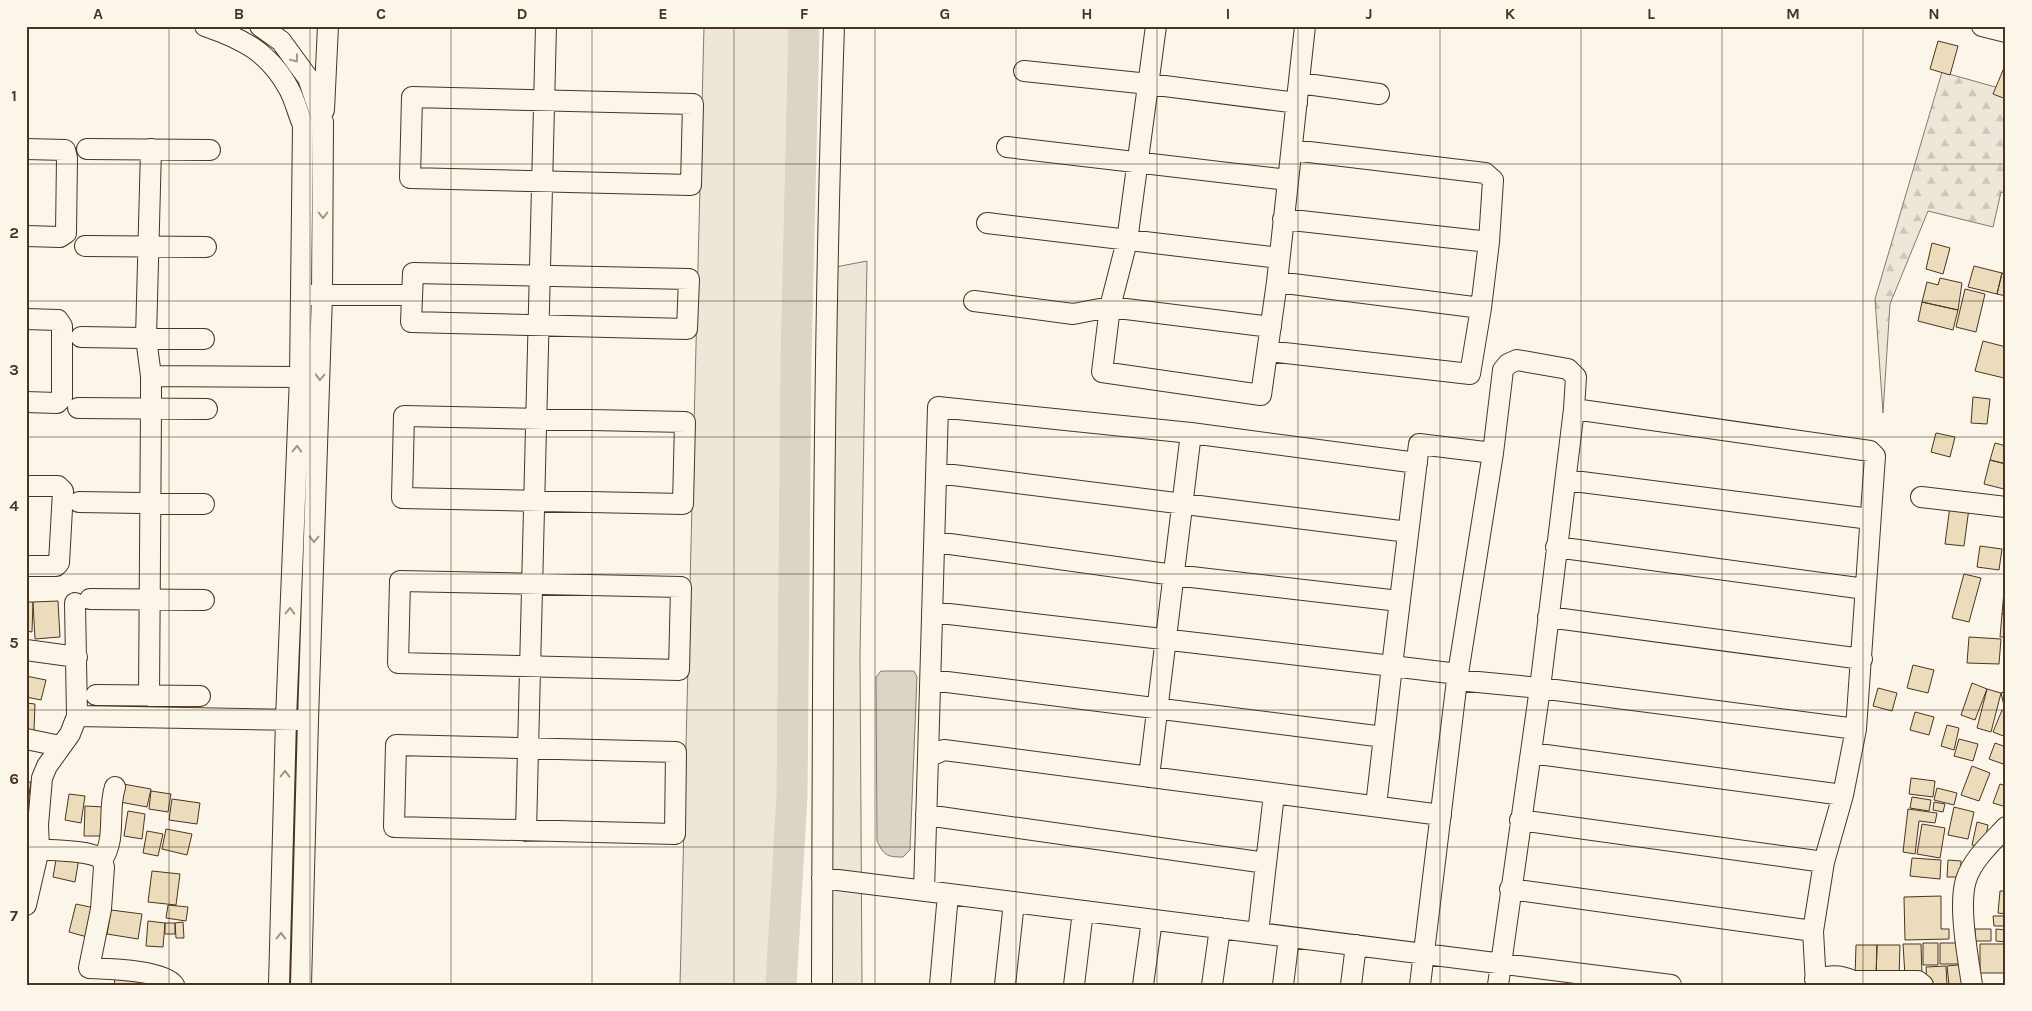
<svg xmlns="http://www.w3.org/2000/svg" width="2032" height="1011" viewBox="0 0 2032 1011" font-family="Karla,sans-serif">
  <defs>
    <pattern id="forest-firs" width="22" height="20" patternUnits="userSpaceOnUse" patternTransform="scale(1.25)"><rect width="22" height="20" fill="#ede6d9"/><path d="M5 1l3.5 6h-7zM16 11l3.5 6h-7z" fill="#cdc6ba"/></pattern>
  </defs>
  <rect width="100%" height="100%" fill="#fbf6e9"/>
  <path fill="#ede6d9" stroke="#887966" d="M 704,26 L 804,26 L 798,280 L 792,796 L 781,985 L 680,985 Z
    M 867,261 L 860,656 L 862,985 L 822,985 L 825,269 Z"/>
  <path fill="url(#forest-firs)" stroke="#887966" d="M 1942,72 L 2006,90 L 2006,193 L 2001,192 L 1993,227 L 1928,211 L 1890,304 L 1883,413 L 1875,299 Z"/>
  <path fill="#dcd4c6" stroke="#887966" d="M 881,671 L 914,671 L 917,677 L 910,850 L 903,857 C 886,857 884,855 877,841 L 876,677 Z"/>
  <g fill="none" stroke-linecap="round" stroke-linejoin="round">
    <path stroke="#dcd4c6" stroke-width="31" d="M 781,985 L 792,796 L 796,359 L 804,26"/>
  </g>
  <path fill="#ecdcbc" stroke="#4a3520" d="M 1938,41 L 1958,46 L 1950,75 L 1930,69 Z
    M 2006,63 L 2006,99 L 1993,94 Z
    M 1932,243 L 1950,248 L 1943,274 L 1926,269 Z
    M 1974,266 L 2002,273 L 1997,294 L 1968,287 Z
    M 2002,273 L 2006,274 L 2006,296 L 1997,294 Z
    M 1940,278 L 1962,283 L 1958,310 L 1922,302 L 1927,282 L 1938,285 Z
    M 1965,289 L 1985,294 L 1976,332 L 1956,327 Z
    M 1922,302 L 1958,310 L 1953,330 L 1918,321 Z
    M 1983,341 L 2006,347 L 2004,378 L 1975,371 Z
    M 1973,397 L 1990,399 L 1987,424 L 1971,423 Z
    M 1936,433 L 1955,437 L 1950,457 L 1931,452 Z
    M 1995,443 L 2006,446 L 2006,464 L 1990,460 Z
    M 1990,460 L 2006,464 L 2004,489 L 1984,484 Z
    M 1950,506 L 1969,508 L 1964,546 L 1945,544 Z
    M 1980,546 L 2002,549 L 1999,570 L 1977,567 Z
    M 1964,574 L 1981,578 L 1969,622 L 1952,618 Z
    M 2004,591 L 2006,591 L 2006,614 L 2002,614 Z
    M 58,601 L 60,637 L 35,639 L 33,602 Z
    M 26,602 L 33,602 L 32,632 L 26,631 Z
    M 2002,614 L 2006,614 L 2006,637 L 2000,637 Z
    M 1969,637 L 2001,639 L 1999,664 L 1967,663 Z
    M 1913,665 L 1934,670 L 1928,693 L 1907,688 Z
    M 26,676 L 46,680 L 41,700 L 26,697 Z
    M 1972,683 L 1987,689 L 1975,720 L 1961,715 Z
    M 1878,688 L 1897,693 L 1892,711 L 1873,706 Z
    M 1987,689 L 2001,693 L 1991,732 L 1977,728 Z
    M 2006,691 L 2006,710 L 2005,710 L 2001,693 Z
    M 26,703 L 35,704 L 34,731 L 26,731 Z
    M 2002,710 L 2006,712 L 2006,737 L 1993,732 Z
    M 1915,712 L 1934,717 L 1929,735 L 1910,730 Z
    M 1947,725 L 1959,728 L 1954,750 L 1941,746 Z
    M 1959,739 L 1978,744 L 1973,761 L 1954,756 Z
    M 1995,743 L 2006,747 L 2006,765 L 1989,759 Z
    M 1972,766 L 1990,773 L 1979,801 L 1961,795 Z
    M 1911,778 L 1935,781 L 1933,797 L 1909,794 Z
    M 26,782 L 31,782 L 26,815 Z
    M 123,784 L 151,789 L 147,807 L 120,802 Z
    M 2000,784 L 2006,786 L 2006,807 L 1993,803 Z
    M 1937,788 L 1957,793 L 1954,805 L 1934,800 Z
    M 151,791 L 171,794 L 168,812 L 149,809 Z
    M 69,794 L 85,796 L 81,823 L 65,820 Z
    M 1912,797 L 1931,800 L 1929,811 L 1910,808 Z
    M 172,799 L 200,803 L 197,824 L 169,820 Z
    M 1934,802 L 1945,804 L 1943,812 L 1933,810 Z
    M 85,806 L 105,807 L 104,836 L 84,836 Z
    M 1954,807 L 1974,812 L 1968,839 L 1948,835 Z
    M 1908,809 L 1937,813 L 1935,823 L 1919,821 L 1915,854 L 1903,852 Z
    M 128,811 L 145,814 L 142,839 L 124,836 Z
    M 1977,822 L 1988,825 L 1984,847 L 1972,845 Z
    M 1922,824 L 1945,828 L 1940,858 L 1917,854 Z
    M 166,829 L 192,834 L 187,855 L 162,849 Z
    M 147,831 L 163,834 L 158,856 L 143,853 Z
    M 57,854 L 79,858 L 75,882 L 53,877 Z
    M 1912,858 L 1941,860 L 1940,879 L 1910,876 Z
    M 1948,860 L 1961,861 L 1960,877 L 1947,877 Z
    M 152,871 L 180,874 L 176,905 L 148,902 Z
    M 2000,891 L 2006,891 L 2006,914 L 1998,913 Z
    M 1941,896 L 1941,929 L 1949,929 L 1949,939 L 1905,940 L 1904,897 Z
    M 76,904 L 99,909 L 91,938 L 69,932 Z
    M 168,905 L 188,907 L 186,921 L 166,918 Z
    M 111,910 L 142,914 L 138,939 L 107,934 Z
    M 1993,916 L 2006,916 L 2006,926 L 1994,926 Z
    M 148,921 L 165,923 L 163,947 L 146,946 Z
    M 183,922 L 184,938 L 176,938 L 175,923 Z
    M 165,923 L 175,923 L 175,934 L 165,934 Z
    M 1975,929 L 1991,929 L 1991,941 L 1975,941 Z
    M 1996,929 L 2006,930 L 2006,942 L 1996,941 Z
    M 1923,943 L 1938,943 L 1938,965 L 1923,965 Z
    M 1940,943 L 1965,943 L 1964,964 L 1940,964 Z
    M 1903,944 L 1921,944 L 1922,975 L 1905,976 Z
    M 1980,944 L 2005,944 L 2004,973 L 1980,973 Z
    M 1856,945 L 1877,945 L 1876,978 L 1855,977 Z
    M 1877,945 L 1900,945 L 1899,978 L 1876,978 Z
    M 1967,964 L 1969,984 L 1949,985 L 1947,966 Z
    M 1946,966 L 1947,985 L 1927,985 L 1926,967 Z
    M 116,974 L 140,974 L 139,985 L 114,985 Z"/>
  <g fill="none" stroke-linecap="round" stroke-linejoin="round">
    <defs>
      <path id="minor" d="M 205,26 C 243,39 269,52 289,89 C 295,100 298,114 303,125 L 300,377 L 286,719 L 279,985
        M 260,26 L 281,41 L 308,78 L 323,122 L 322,295 L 308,720 L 301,985
        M 1156,26 L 1127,241 L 1110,307 L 1102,372 L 1261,395 L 1277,282 L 1305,26
        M 1982,26 L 2006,32
        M 1024,71 L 1149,84 L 1297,103
        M 1299,83 L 1379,94
        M 412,97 L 693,104 L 691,185 L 410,178 Z
        M 324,110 L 328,26
        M 1007,147 L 1288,180
        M 26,149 L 65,150 L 67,158 L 66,233 L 60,237 L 26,236
        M 87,149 L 210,150
        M 1283,219 L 1489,242 L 1493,180 L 1485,173 L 1292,150
        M 987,223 L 1279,258
        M 85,246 L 206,247
        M 413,273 L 689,279 L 687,329 L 411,322 Z
        M 1277,282 L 1481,308
        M 309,295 L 412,295
        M 974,301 L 1073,314 L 1110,307 L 1271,327
        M 26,319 L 58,320 L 62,326 L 62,398 L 57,403 L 26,402
        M 81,337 L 204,339
        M 1268,351 L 1470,374 L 1481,308 L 1489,242
        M 151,376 L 300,377
        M 78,408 L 207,409
        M 404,416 L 685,422 L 683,504 L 402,498 Z
        M 937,473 L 1408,532
        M 1566,480 L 1870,519
        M 26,486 L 58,486 L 63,491 L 59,563 L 56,566 L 26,566
        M 1921,497 L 2006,507
        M 79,502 L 204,504
        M 935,542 L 1174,575 L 1399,601
        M 1556,547 L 1865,589
        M 400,581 L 681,587 L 679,670 L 398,663 Z
        M 90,599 L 204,600
        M 932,612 L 1392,666 L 1376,806
        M 1548,617 L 1862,659
        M 26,650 L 77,657
        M 1458,674 L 1392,666 L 1419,444 L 1493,453
        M 931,680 L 1384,737
        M 1457,680 L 1540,688 L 1856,729
        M 96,695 L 200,696
        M 149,696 L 151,409 L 151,376 L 146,338 L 151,149
        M 77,716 L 298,720
        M 26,739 L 60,746
        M 396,745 L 676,752 L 675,834 L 394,827 Z
        M 1531,753 L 1843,795
        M 928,757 L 938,407 L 1191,433 L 1417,463
        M 1149,777 L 1191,433
        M 926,815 L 1266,863
        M 1520,820 L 1824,862
        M 526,831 L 546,26
        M 39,849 C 54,851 85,850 98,857 C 102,859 103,862 104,867 L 101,909 L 89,968 C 108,969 163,970 174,985
        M 102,860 C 117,838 107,811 115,787
        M 822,878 L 1671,985
        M 1510,889 L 1813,931
        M 924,891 L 928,757 L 944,750 L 1441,815
        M 26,905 L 39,849 L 38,825 L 42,778 L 47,766 L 70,734 L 77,716 L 75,603
        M 1258,933 L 1274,794
        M 1815,979 C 1829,976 1839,974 1853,981 L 1918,981 L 1923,985
        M 822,985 C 823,665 823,346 834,26
        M 940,985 L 948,894
        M 1005,985 L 1014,902
        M 1074,985 L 1083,911
        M 1143,985 L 1152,920
        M 1212,985 L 1220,928
        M 1283,985 L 1289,937
        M 1351,985 L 1356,945
        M 1420,985 L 1457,680 L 1493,453 L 1503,370 L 1508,364 L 1517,360 L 1568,369 L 1576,377 L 1574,409 L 1870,451 L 1875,456 L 1856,729 L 1843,795 L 1824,862 L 1813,931 L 1816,985
        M 1498,985 L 1540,688 L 1574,409
        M 1972,985 C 1968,957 1958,906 1966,880 C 1972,860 1992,842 2006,827"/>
    </defs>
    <use href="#minor" stroke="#4a3520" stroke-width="22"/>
    <use href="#minor" stroke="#fbf6e9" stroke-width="20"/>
  </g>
  <defs><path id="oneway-chevron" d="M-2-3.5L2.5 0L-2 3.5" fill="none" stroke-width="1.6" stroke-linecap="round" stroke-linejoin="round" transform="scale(1.25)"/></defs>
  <g stroke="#a29684">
    <use href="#oneway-chevron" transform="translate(295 59) rotate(53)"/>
    <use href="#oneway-chevron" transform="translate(323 215) rotate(90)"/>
    <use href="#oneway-chevron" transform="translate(320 377) rotate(92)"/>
    <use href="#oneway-chevron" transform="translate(297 449) rotate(-88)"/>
    <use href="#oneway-chevron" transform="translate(314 539) rotate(92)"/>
    <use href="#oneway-chevron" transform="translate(290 611) rotate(-88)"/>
    <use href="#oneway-chevron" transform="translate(285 774) rotate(-89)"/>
    <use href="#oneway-chevron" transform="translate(281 936) rotate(-89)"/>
  </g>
  <path fill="none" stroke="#4a3520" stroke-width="1" stroke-opacity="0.55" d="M 169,26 L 169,985M 310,26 L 310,985M 451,26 L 451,985M 592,26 L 592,985M 734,26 L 734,985M 875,26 L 875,985M 1016,26 L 1016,985M 1157,26 L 1157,985M 1298,26 L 1298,985M 1440,26 L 1440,985M 1581,26 L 1581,985M 1722,26 L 1722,985M 1863,26 L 1863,985M 26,164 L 2006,164M 26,301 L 2006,301M 26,437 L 2006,437M 26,574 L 2006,574M 26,710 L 2006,710M 26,847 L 2006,847"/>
  <rect width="2032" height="1011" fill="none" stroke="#fbf6e9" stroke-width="55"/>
  <rect x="28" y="28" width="1976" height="956" fill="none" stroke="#4a3520" stroke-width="2"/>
  <g font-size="16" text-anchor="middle" font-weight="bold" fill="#4a3520">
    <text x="98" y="19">A</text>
    <text x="239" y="19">B</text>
    <text x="381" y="19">C</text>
    <text x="522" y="19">D</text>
    <text x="663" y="19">E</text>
    <text x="804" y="19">F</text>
    <text x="945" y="19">G</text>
    <text x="1087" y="19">H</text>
    <text x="1228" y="19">I</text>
    <text x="1369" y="19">J</text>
    <text x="1510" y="19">K</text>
    <text x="1651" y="19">L</text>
    <text x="1793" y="19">M</text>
    <text x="1934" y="19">N</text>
    <text x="14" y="101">1</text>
    <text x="14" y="238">2</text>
    <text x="14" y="375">3</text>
    <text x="14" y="511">4</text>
    <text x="14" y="648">5</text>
    <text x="14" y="784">6</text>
    <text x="14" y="921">7</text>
  </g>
</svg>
